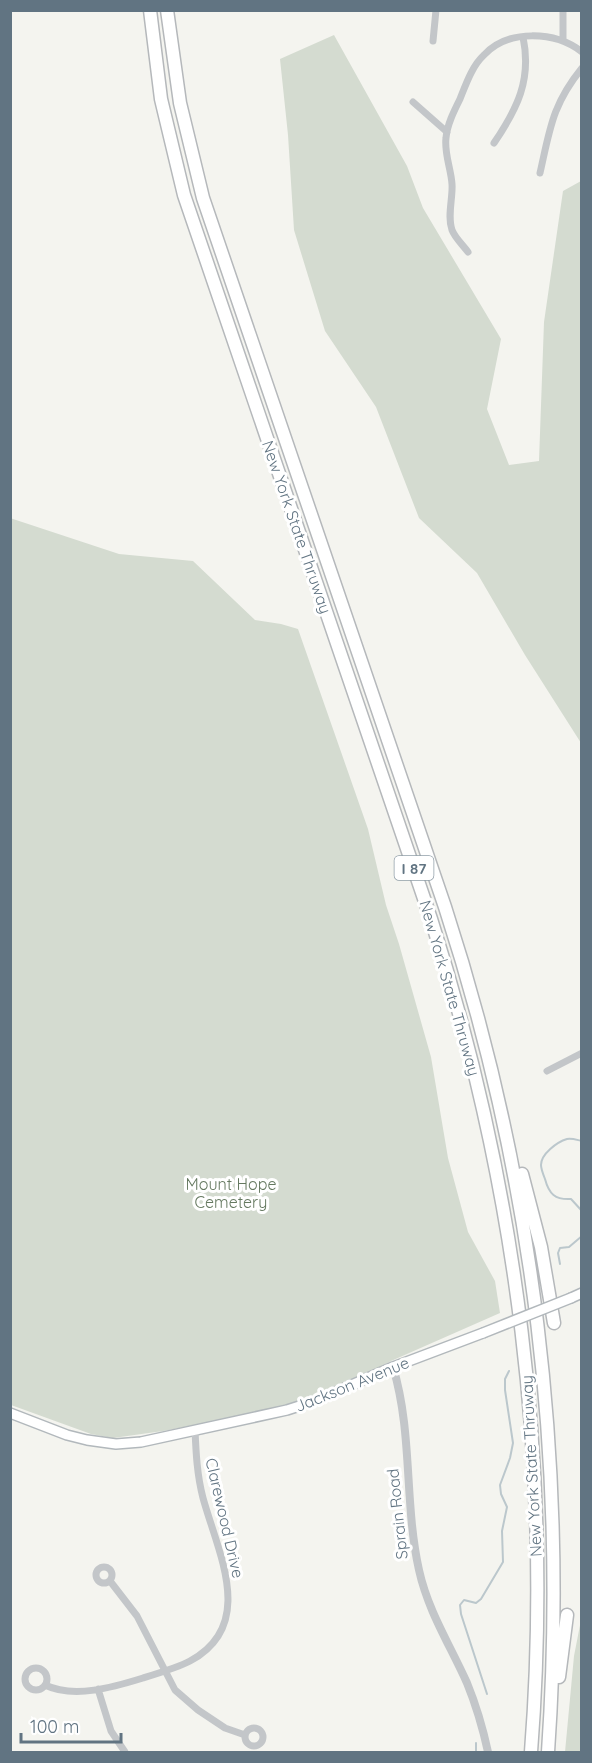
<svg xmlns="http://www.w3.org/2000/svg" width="592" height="1763" viewBox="0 0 592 1763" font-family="Quicksand,sans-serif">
  <rect width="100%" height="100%" fill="#f4f4ef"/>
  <path fill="#d4dbd0" d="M 334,35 L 407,166 L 423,208 L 501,339 L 487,409 L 509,465 L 539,461 L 544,322 L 563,191 L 581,181 L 581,743 L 525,655 L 477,573 L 419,518 L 376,407 L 325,331 L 294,230 L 288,135 L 280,59 Z
    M 10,518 L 119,554 L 193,561 L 255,620 L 281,624 L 298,629 L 368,829 L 386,905 L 399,944 L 431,1057 L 448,1158 L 468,1232 L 495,1281 L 500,1313 L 391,1361 L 350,1383 L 282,1409 L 163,1431 L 113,1438 L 91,1434 L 11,1405 Z
    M 581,1620 L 581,1752 L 565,1752 L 574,1656 Z"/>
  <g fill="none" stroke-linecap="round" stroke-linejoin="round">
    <path stroke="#bbc7cc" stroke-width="2" d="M 582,1141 C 577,1140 572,1138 567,1139 C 557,1142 541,1154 541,1165 C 541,1169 543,1174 545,1179 C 549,1194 555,1200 571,1199 L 582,1211
      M 560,1264 L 558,1253 L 560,1248 L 569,1247 L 582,1236
      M 487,1694 L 461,1614 L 460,1605 L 464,1600 L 476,1603 L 481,1599 L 503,1562 L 502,1531 L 507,1507 L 501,1494 L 500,1485 L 510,1458 L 513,1443 L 505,1390 L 505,1379 L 509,1371
      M 476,1743 L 476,1752"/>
    <defs>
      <path id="secondary" d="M 571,1298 L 582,1293
        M 10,1413 L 67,1435 L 87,1440 L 116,1444 L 141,1442 L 287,1410 L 315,1401 L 393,1367 L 483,1333"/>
      <path id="motorway" d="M 150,10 L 161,99 L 184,195 L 431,919 C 517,1187 553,1472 531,1752
        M 167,10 L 180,103 L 203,198 L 445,907 C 534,1180 568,1466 548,1752
        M 522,1174 L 541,1247 L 554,1323
        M 559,1677 L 567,1615"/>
    </defs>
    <use href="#secondary" stroke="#b2b8bc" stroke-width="12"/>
    <use href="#motorway" stroke="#b5b8bb" stroke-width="15"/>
    <path stroke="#c3c6c9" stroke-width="7" d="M 433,41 L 436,10
      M 563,41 L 563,10
      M 413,102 L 447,132
      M 494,143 C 517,109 532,80 523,37
      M 540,173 C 550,129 552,105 582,68
      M 468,252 C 463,245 455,238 452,230 C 447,216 453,198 452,184 C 451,169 444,153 446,138 C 447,125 454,111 460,99 C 466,84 472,66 484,55 C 508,29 555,31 582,52
      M 547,1071 L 582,1053
      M96 1575a8 8 0 1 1 16 0a8 8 0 1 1-16 0Z
      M 110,1581 L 137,1616 L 175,1690 L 198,1710 L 225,1728 L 245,1735
      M25 1679a11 11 0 1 1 22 0a11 11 0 1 1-22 0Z
      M 45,1685 C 74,1699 114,1687 143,1678 C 156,1674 179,1667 190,1661 C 257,1625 218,1553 203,1498 C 197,1475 196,1453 195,1430
      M 98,1689 L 111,1731 L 125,1752
      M245 1737a9 9 0 1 1 18 0a9 9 0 1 1-18 0Z"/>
    <path stroke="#c3c6c9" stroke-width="8" d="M 393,1367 C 413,1433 404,1503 419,1570 C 428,1611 450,1645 467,1683 C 476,1705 483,1729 488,1752"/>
    <use href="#secondary" stroke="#fff" stroke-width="9"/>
    <use href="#motorway" stroke="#fff" stroke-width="12"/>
    <defs>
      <path id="secondary-bridge" d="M 483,1333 L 571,1298"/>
    </defs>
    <use href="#secondary-bridge" stroke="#b2b8bc" stroke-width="12" stroke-linecap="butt"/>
    <use href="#secondary-bridge" stroke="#fff" stroke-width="9"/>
  </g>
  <g text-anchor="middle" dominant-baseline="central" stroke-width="6" stroke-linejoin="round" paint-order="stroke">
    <rect fill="#fff" stroke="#909ea8" stroke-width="1.5" x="394.5" y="856" width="39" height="24" rx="4.5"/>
    <g font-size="15" font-weight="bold" fill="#617482">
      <text x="414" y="868">I 87</text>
    </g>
    <g font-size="16" fill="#617482" stroke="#fff">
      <text transform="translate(297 527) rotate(71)">New York State Thruway</text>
      <text transform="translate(450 988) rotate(74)">New York State Thruway</text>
      <text transform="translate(352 1384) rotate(-22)">Jackson Avenue</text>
      <text transform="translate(531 1466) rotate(-93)">New York State Thruway</text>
      <text transform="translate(397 1514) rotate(-96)">Sprain Road</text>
      <text transform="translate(225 1518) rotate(77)">Clarewood Drive</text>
    </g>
    <g font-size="16" fill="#657960" stroke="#fff">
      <text x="231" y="1184">Mount Hope<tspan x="231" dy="18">Cemetery</tspan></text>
    </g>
  </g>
  <rect width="592" height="1763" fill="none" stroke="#617482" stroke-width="24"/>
  <path d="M21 1733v9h100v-9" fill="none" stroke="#617482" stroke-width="3"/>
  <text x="30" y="1733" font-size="18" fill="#617482" stroke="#ffffff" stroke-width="4.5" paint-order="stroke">100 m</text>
</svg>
